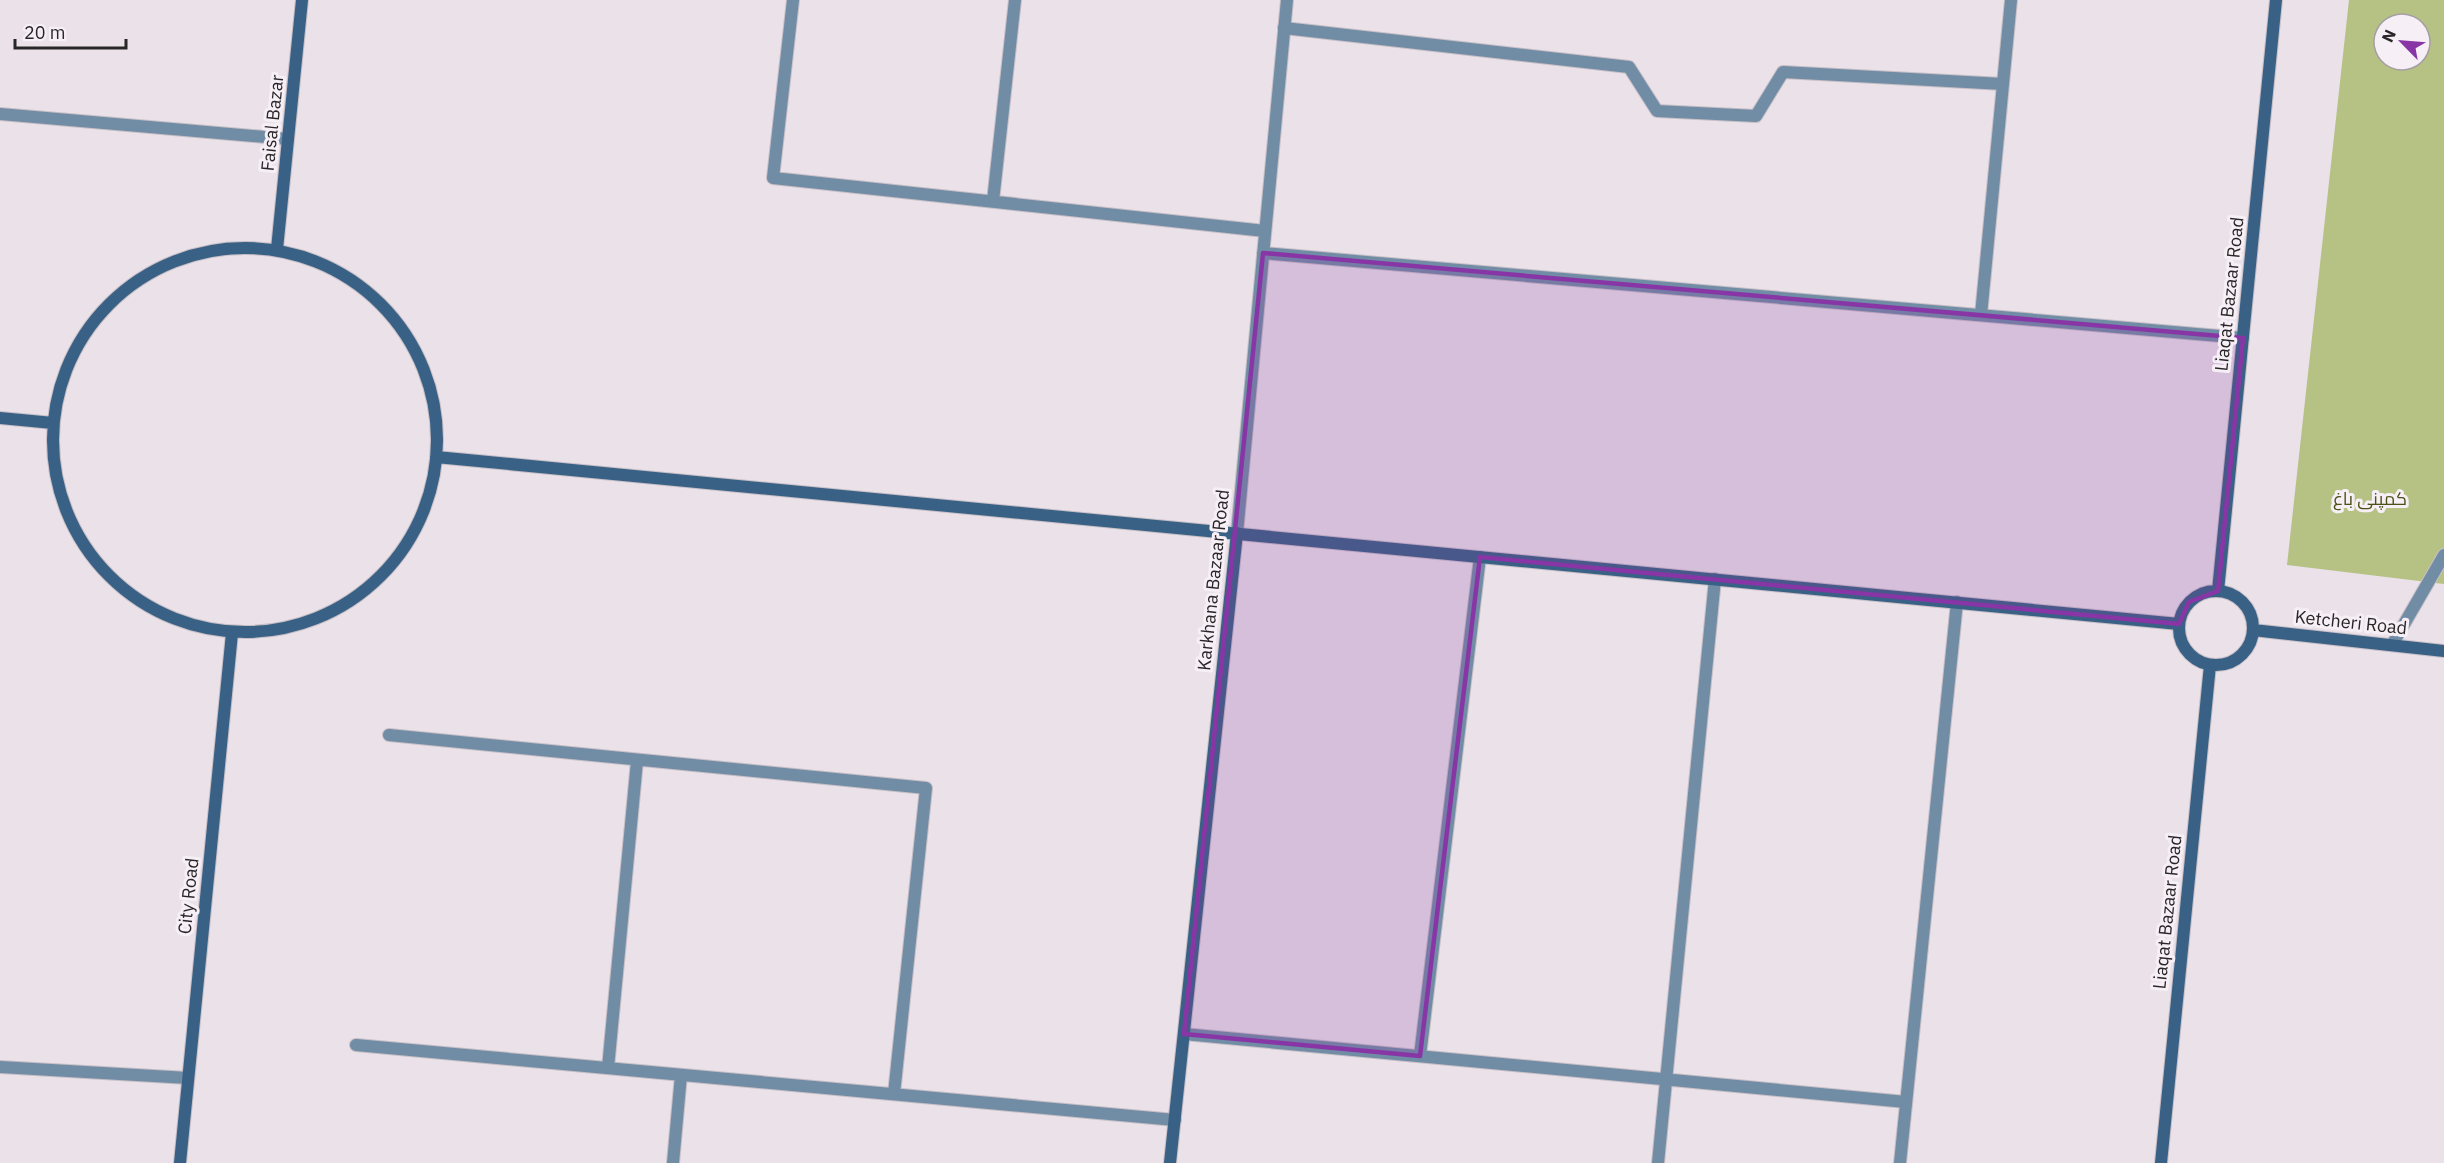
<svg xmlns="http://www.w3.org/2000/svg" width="2444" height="1163" viewBox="0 0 2444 1163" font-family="'IBM Plex Sans',Cairo,sans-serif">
  <rect width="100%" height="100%" fill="#eae1e9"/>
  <path fill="#b6c184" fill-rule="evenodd" d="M 2349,0 L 2444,0 L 2444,584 L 2287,565 ZM 2384,24 L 2420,24 L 2420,60 L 2384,60 Z"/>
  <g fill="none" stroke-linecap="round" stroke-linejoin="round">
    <defs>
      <path id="lane" d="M 1284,28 L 1629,67 L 1657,111 L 1756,116 L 1783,72 L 2003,84
        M 1981,315 L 2011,0
        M 2392,645 L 2444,555"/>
      <path id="street" d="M 793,0 L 773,178 L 1265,231
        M 0,114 L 288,139
        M 993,201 L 1015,0
        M 1263,253 L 2243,338
        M 1237,533 L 1287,0
        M 389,735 L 926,788 L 894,1094
        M 1184,1034 L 1906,1102
        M 356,1045 L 1175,1120
        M 1420,1056 L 1480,557
        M 0,1067 L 188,1078
        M 608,1068 L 637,761
        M 673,1163 L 681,1075
        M 1658,1163 L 1715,579
        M 1900,1163 L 1957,602"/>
      <path id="secondary" d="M53 440a192 192 0 1 1 384 0a192 192 0 1 1-384 0Z
        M 277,249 L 302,0
        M 0,418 L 53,423
        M 436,457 L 2179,624
        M 2218,591 L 2276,0
        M2179 628a37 37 0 1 1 74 0a37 37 0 1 1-74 0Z
        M 2253,630 L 2444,651
        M 180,1163 L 232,633
        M 1170,1163 L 1237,533
        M 2161,1163 L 2210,665"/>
    </defs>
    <use href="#lane" stroke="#c7bfc6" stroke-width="14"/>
    <use href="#street" stroke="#c7bfc6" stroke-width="14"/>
    <use href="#secondary" stroke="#c7bfc6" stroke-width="14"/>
    <use href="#lane" stroke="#718ca5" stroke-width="12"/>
    <use href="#street" stroke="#718ca5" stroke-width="12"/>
    <use href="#secondary" stroke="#396185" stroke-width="12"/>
  </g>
  <path fill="#8836a6" fill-opacity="0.2" stroke="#8836a6" stroke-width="4.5" stroke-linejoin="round" d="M 1263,253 L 2243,338 L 2218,591 L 2189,602 L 2179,624 L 1480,557 L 1420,1056 L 1184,1034 Z"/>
  <g text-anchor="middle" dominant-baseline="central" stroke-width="6" stroke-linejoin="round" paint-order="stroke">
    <g font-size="18" fill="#292628" stroke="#f7eff6">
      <text transform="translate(272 123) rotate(-84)">Faisal Bazar</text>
      <text transform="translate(2229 294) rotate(-84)">Liaqat Bazaar Road</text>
      <text transform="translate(1213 580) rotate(-84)">Karkhana Bazaar Road</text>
      <text transform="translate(2351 622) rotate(6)">Ketcheri Road</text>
      <text transform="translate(188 896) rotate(-84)">City Road</text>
      <text transform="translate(2167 912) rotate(-84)">Liaqat Bazaar Road</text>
    </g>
    <g font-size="18" fill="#4a5215" stroke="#f7eff6">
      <text x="2370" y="498">کمپنی باغ</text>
    </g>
  </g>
  <g transform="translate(2402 42) rotate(295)"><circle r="28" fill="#f7eff6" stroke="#a59fa4" stroke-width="1.5"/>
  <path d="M0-4.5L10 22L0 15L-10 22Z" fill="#8836a6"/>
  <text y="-9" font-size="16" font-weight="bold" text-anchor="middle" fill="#292628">N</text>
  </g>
  <path d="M15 39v9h111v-9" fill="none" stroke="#292628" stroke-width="3"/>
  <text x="24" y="39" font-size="18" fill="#292628" stroke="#f7eff6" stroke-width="4.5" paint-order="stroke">20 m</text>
</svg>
